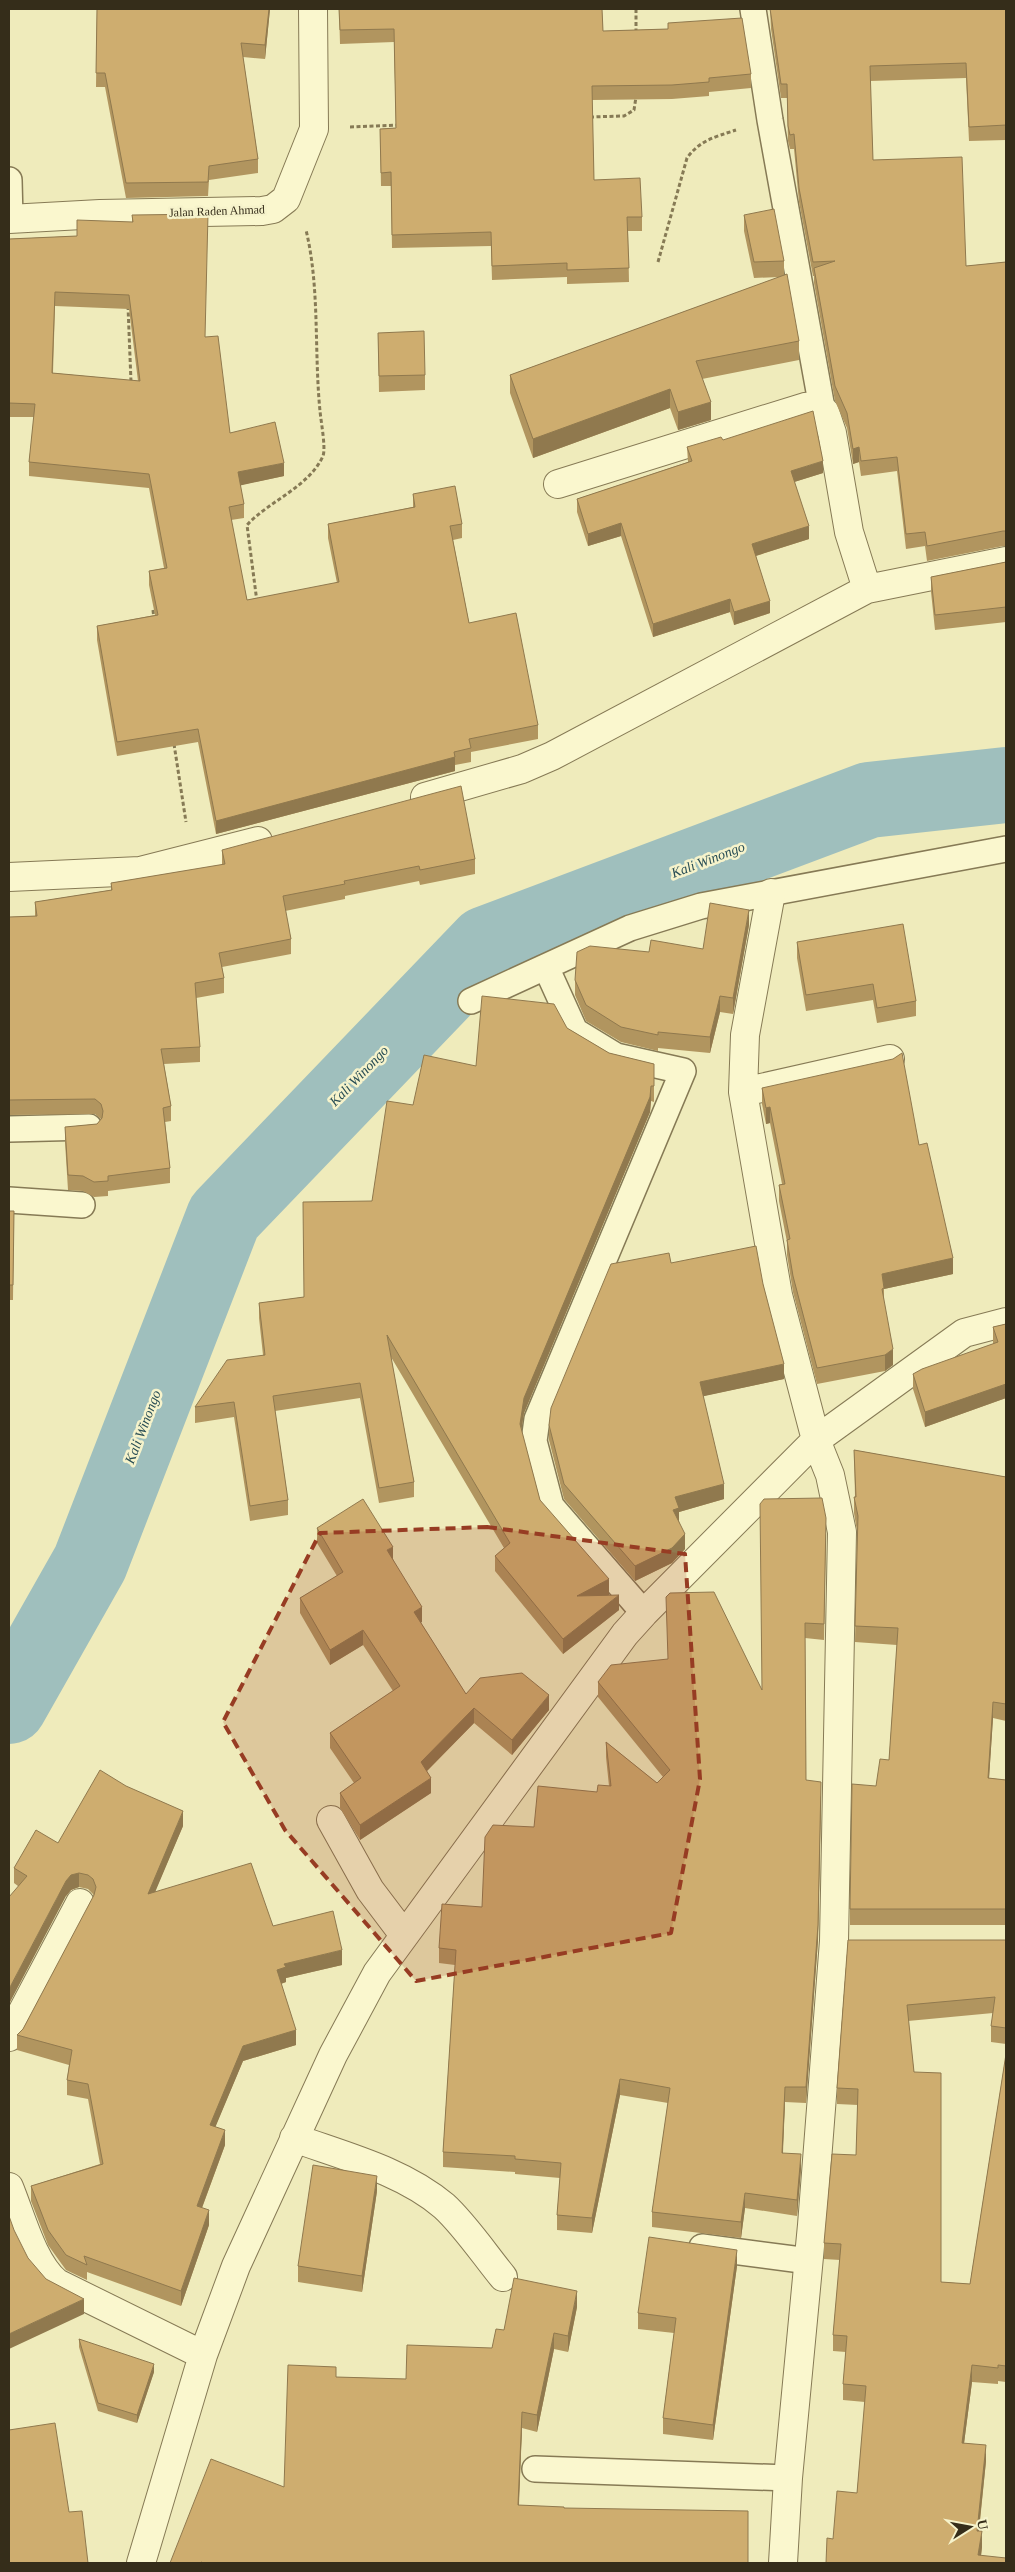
<svg xmlns="http://www.w3.org/2000/svg" width="1015" height="2572" viewBox="0 0 1015 2572" font-family="Georgia,serif">
  <rect width="100%" height="100%" fill="#efebbb"/>
  <g fill="none" stroke-linecap="round" stroke-linejoin="round">
    <path stroke="#9fbfbd" stroke-width="76" d="M 9,1706 L 90,1563 L 224,1217 L 486,944 L 869,800 L 1006,785"/>
    <defs>
      <path id="service" d="M 753,9 L 770,120 L 822,408
        M 9,180 L 10,219
        M 546,967 L 575,1031 L 616,1056 L 683,1071 L 537,1419 L 534,1441 L 551,1506 L 644,1613
        M 471,1001 L 630,928 L 701,906 L 1006,849
        M 9,1129 L 89,1127
        M 9,1200 L 82,1205
        M 702,2247 L 809,2261
        M 535,2469 L 788,2478"/>
      <path id="minor" d="M 9,219 L 100,214 L 262,211 L 273,209 L 286,199 L 314,129 L 313,9
        M 558,484 L 805,407 L 817,406 L 825,412 L 832,433 L 849,532 L 867,589
        M 425,797 L 522,769 L 552,756 L 867,589 L 1006,561
        M 9,877 L 140,871 L 258,841
        M 771,893 L 745,1035 L 743,1092 L 778,1295 L 816,1440 L 830,1475 L 842,1532 L 834,1941 L 812,2225 L 788,2478 L 783,2563
        M 743,1092 L 890,1059
        M 331,1820 L 370,1890 L 404,1935
        M 9,2037 L 80,1903
        M 294,2138 C 344,2156 403,2171 444,2206 C 464,2224 485,2255 503,2277
        M 9,2187 C 21,2216 33,2264 57,2283 L 203,2355
        M 141,2563 L 203,2355 L 236,2266 L 333,2055 L 377,1973 L 625,1634 L 644,1613 L 816,1440 L 964,1333 L 1006,1322"/>
    </defs>
    <use href="#service" stroke="#867a55" stroke-width="28"/>
    <use href="#minor" stroke="#867a55" stroke-width="30"/>
    <path stroke="#867a55" stroke-width="3" stroke-dasharray="4 2.5" stroke-linecap="butt" d="M 636,9 L 636,34
      M 590,117 L 624,116 L 634,110 L 636,97
      M 350,127 L 399,125
      M 658,262 L 687,158 C 700,140 715,137 736,130
      M 128,306 L 131,382
      M 257,602 L 247,525 C 269,501 309,487 323,456 C 326,448 321,422 320,411 C 314,351 320,288 306,230
      M 153,610 L 154,619
      M 174,744 L 186,822"/>
    <use href="#service" stroke="#faf7ce" stroke-width="25"/>
    <use href="#minor" stroke="#faf7ce" stroke-width="28"/>
  </g>
  <path fill="#b1955f" fill-rule="evenodd" d="M 97,9 L 270,9 L 265,59 L 243,57 L 258,159 L 258,173 L 209,180 L 208,196 L 126,198 L 105,87 L 96,87 Z
    M 339,9 L 602,9 L 603,31 L 668,29 L 668,23 L 751,74 L 751,88 L 709,92 L 709,96 L 672,99 L 592,100 L 594,180 L 642,217 L 642,231 L 628,231 L 629,282 L 567,284 L 567,277 L 492,280 L 491,246 L 392,248 L 391,186 L 381,186 L 380,129 L 396,128 L 394,42 L 340,44 Z
    M 770,9 L 1006,9 L 1006,140 L 969,141 L 966,78 L 870,81 L 873,160 L 966,266 L 1006,262 L 1006,546 L 1003,546 L 927,561 L 925,546 L 906,549 L 897,471 L 861,476 L 859,462 L 853,464 L 847,428 L 835,401 L 814,283 L 814,276 L 813,276 L 799,202 L 794,149 L 790,149 L 788,141 L 787,98 L 781,98 L 771,29 Z
    M 132,215 L 205,337 L 230,433 L 284,476 L 240,485 L 244,504 L 244,518 L 231,520 L 247,600 L 337,583 L 328,538 L 328,524 L 413,507 L 413,494 L 462,524 L 462,538 L 453,540 L 469,623 L 538,725 L 538,739 L 471,752 L 471,762 L 455,765 L 455,771 L 216,834 L 198,742 L 117,756 L 97,640 L 97,626 L 155,615 L 149,585 L 149,571 L 164,568 L 149,488 L 29,476 L 29,462 L 34,417 L 9,417 L 9,239 L 77,236 L 132,222 ZM 55,306 L 129,309 L 138,381 L 53,373 Z
    M 744,215 L 784,261 L 784,276 L 799,341 L 799,360 L 702,379 L 711,420 L 678,430 L 670,408 L 533,458 L 510,393 L 510,375 L 779,277 L 754,278 L 744,231 Z
    M 378,333 L 425,375 L 425,390 L 379,392 Z
    M 723,440 L 823,473 L 794,482 L 809,539 L 756,556 L 770,613 L 734,625 L 730,612 L 653,637 L 621,536 L 588,546 L 577,512 L 577,499 L 688,462 L 687,447 Z
    M 1006,562 L 1006,622 L 935,630 L 931,592 L 931,577 Z
    M 222,850 L 475,859 L 475,874 L 420,885 L 419,881 L 345,896 L 345,899 L 285,911 L 291,939 L 291,954 L 222,967 L 224,978 L 224,993 L 196,998 L 200,1047 L 200,1062 L 164,1064 L 171,1106 L 171,1121 L 165,1122 L 170,1168 L 170,1183 L 108,1191 L 108,1196 L 94,1197 L 83,1191 L 68,1190 L 65,1142 L 65,1127 L 97,1124 L 101,1119 L 95,1114 L 9,1115 L 9,917 L 35,916 L 35,902 L 111,890 L 111,883 L 222,865 Z
    M 749,925 L 733,1014 L 720,1012 L 710,1053 L 658,1048 L 658,1051 L 621,1042 L 586,1021 L 575,995 L 575,980 L 649,952 L 703,949 Z
    M 797,942 L 916,1001 L 916,1016 L 877,1023 L 873,1000 L 806,1011 L 797,958 Z
    M 567,1028 L 609,1053 L 654,1064 L 654,1102 L 651,1101 L 650,1112 L 524,1413 L 521,1430 L 540,1500 L 609,1595 L 608,1595 L 619,1610 L 563,1654 L 495,1571 L 495,1556 L 504,1548 L 391,1357 L 414,1482 L 414,1497 L 379,1503 L 360,1398 L 275,1411 L 288,1500 L 288,1515 L 250,1521 L 234,1417 L 195,1423 L 195,1407 L 263,1355 L 259,1318 L 259,1303 L 304,1297 L 372,1201 L 413,1105 L 476,1066 Z
    M 762,1088 L 919,1145 L 953,1274 L 884,1289 L 884,1303 L 893,1365 L 885,1371 L 817,1384 L 793,1292 L 787,1255 L 787,1242 L 779,1201 L 779,1185 L 782,1184 L 770,1123 L 766,1124 L 762,1104 Z
    M 9,1211 L 14,1211 L 13,1300 L 9,1300 Z
    M 671,1263 L 763,1284 L 784,1379 L 703,1396 L 724,1499 L 679,1512 L 679,1521 L 685,1549 L 672,1563 L 635,1581 L 564,1499 L 549,1440 L 549,1425 Z
    M 1006,1324 L 1006,1398 L 925,1427 L 913,1389 L 913,1374 L 993,1344 L 993,1327 Z
    M 854,1450 L 1006,1477 L 1006,1721 L 993,1718 L 989,1778 L 1006,1780 L 1006,1925 L 850,1925 L 850,1909 L 876,1786 L 889,1760 L 897,1645 L 855,1642 L 857,1531 L 854,1513 L 854,1497 L 855,1497 Z
    M 317,1528 L 393,1559 L 421,1623 L 466,1694 L 549,1710 L 512,1755 L 474,1723 L 427,1771 L 431,1793 L 360,1840 L 340,1808 L 340,1793 L 354,1783 L 330,1748 L 330,1733 L 393,1691 L 363,1645 L 330,1665 L 300,1613 L 300,1598 L 337,1576 L 317,1543 Z
    M 826,1533 L 824,1640 L 805,1638 L 806,1780 L 821,1797 L 818,1940 L 806,2103 L 785,2102 L 783,2153 L 801,2169 L 797,2216 L 745,2208 L 741,2238 L 652,2227 L 652,2212 L 668,2103 L 620,2095 L 592,2233 L 557,2230 L 557,2215 L 560,2178 L 515,2174 L 515,2172 L 443,2167 L 443,2152 L 455,1965 L 439,1963 L 439,1948 L 482,1907 L 534,1827 L 609,1786 L 606,1757 L 606,1742 L 657,1783 L 663,1777 L 598,1697 L 598,1682 L 762,1690 Z
    M 183,1826 L 155,1891 L 273,1926 L 342,1965 L 286,1978 L 286,1982 L 281,1984 L 296,2045 L 243,2061 L 215,2127 L 225,2145 L 202,2208 L 209,2225 L 181,2306 L 87,2272 L 87,2280 L 66,2270 L 48,2245 L 31,2201 L 31,2186 L 100,2164 L 88,2099 L 67,2095 L 67,2080 L 69,2065 L 17,2050 L 17,2035 L 23,2029 L 94,1896 L 93,1894 L 88,1889 L 79,1887 L 71,1890 L 66,1896 L 18,1886 L 14,1883 L 14,1868 L 58,1843 Z
    M 848,1940 L 1006,1940 L 1006,2044 L 991,2042 L 991,2026 L 993,2013 L 908,2021 L 914,2072 L 941,2282 L 970,2284 L 1006,2054 L 1006,2382 L 998,2381 L 998,2384 L 972,2382 L 964,2443 L 986,2461 L 979,2531 L 982,2547 L 981,2556 L 833,2539 L 857,2493 L 865,2402 L 843,2400 L 843,2384 L 846,2352 L 833,2351 L 833,2335 L 840,2260 L 824,2259 L 824,2243 L 856,2155 L 858,2105 L 837,2104 L 837,2088 Z
    M 377,2191 L 362,2292 L 298,2282 L 298,2266 Z
    M 737,2266 L 713,2440 L 663,2434 L 663,2418 L 674,2333 L 638,2329 L 638,2313 Z
    M 577,2307 L 568,2352 L 554,2349 L 537,2432 L 522,2428 L 519,2505 L 564,2508 L 748,2563 L 170,2563 L 284,2487 L 336,2377 L 406,2379 L 492,2348 L 504,2330 Z
    M 79,2339 L 154,2372 L 137,2423 L 98,2411 L 79,2347 Z"/>
  <path fill="#90794e" d="M 269,9 L 270,9 L 265,59 L 265,45 Z
    M 670,389 L 670,408 L 533,458 L 533,439 Z
    M 711,402 L 711,420 L 678,430 L 678,412 Z
    M 859,447 L 859,462 L 853,464 L 853,449 Z
    M 823,461 L 823,473 L 791,483 L 791,471 Z
    M 284,463 L 284,476 L 238,486 L 238,472 Z
    M 621,523 L 621,536 L 588,546 L 588,534 Z
    M 809,526 L 809,539 L 752,557 L 752,544 Z
    M 730,599 L 730,612 L 653,637 L 653,624 Z
    M 770,601 L 770,613 L 734,625 L 734,612 Z
    M 455,757 L 455,771 L 216,834 L 216,821 Z
    M 749,910 L 749,925 L 733,1014 L 733,998 Z
    M 720,996 L 720,1012 L 710,1053 L 710,1037 Z
    M 651,1086 L 651,1101 L 650,1112 L 524,1413 L 520,1439 L 520,1424 L 524,1398 Z
    M 770,1107 L 770,1123 L 766,1124 L 766,1108 Z
    M 953,1258 L 953,1274 L 884,1289 L 882,1274 Z
    M 893,1349 L 893,1365 L 885,1371 L 885,1355 Z
    M 784,1364 L 784,1379 L 700,1397 L 700,1382 Z
    M 1006,1384 L 1006,1398 L 925,1427 L 925,1412 Z
    M 724,1484 L 724,1499 L 679,1512 L 679,1523 L 673,1510 L 675,1497 Z
    M 685,1534 L 685,1549 L 672,1563 L 635,1581 L 635,1566 Z
    M 393,1547 L 393,1562 L 387,1550 Z
    M 609,1579 L 609,1595 L 577,1611 L 577,1596 Z
    M 619,1595 L 619,1610 L 563,1654 L 563,1639 Z
    M 422,1607 L 422,1622 L 414,1627 L 414,1612 Z
    M 363,1630 L 363,1645 L 330,1665 L 330,1650 Z
    M 549,1695 L 549,1710 L 512,1755 L 512,1740 Z
    M 993,1702 L 993,1718 L 988,1794 L 988,1778 Z
    M 474,1708 L 474,1723 L 421,1777 L 421,1762 Z
    M 431,1778 L 431,1793 L 360,1840 L 360,1825 Z
    M 821,1797 L 818,1940 L 806,2103 L 806,2087 Z
    M 183,1811 L 183,1826 L 148,1909 L 148,1894 Z
    M 79,1873 L 79,1887 L 71,1890 L 66,1896 L 9,2004 L 9,1989 L 66,1881 L 71,1875 Z
    M 342,1950 L 342,1965 L 286,1978 L 286,1982 L 277,1985 L 277,1970 L 284,1964 Z
    M 296,2030 L 296,2045 L 243,2061 L 210,2140 L 210,2125 L 243,2046 Z
    M 620,2079 L 620,2095 L 592,2233 L 592,2218 Z
    M 785,2087 L 785,2102 L 782,2168 L 782,2153 Z
    M 225,2130 L 225,2145 L 197,2221 L 197,2206 Z
    M 801,2154 L 801,2169 L 797,2216 L 797,2200 Z
    M 377,2176 L 377,2191 L 362,2292 L 362,2276 Z
    M 745,2193 L 745,2208 L 741,2238 L 741,2222 Z
    M 209,2210 L 209,2225 L 181,2306 L 181,2291 Z
    M 737,2250 L 737,2266 L 713,2440 L 713,2425 Z
    M 577,2291 L 577,2307 L 568,2352 L 568,2336 Z
    M 84,2299 L 84,2314 L 9,2349 L 9,2334 Z
    M 554,2333 L 554,2349 L 537,2432 L 537,2415 Z
    M 154,2364 L 154,2372 L 137,2423 L 137,2415 Z
    M 972,2365 L 972,2382 L 962,2459 L 962,2443 Z
    M 522,2412 L 522,2428 L 518,2521 L 518,2505 Z
    M 986,2445 L 986,2461 L 977,2547 L 977,2531 Z
    M 982,2531 L 982,2547 L 980,2563 L 978,2555 Z"/>
  <path fill="#cead6f" stroke="#90794e" fill-rule="evenodd" d="M 97,9 L 269,9 L 265,45 L 241,43 L 258,159 L 209,166 L 208,182 L 126,183 L 105,73 L 96,73 Z
    M 339,9 L 602,9 L 603,31 L 668,29 L 668,23 L 742,18 L 751,74 L 709,78 L 709,82 L 672,85 L 592,86 L 594,180 L 640,178 L 642,217 L 627,217 L 629,268 L 567,270 L 567,263 L 492,266 L 491,232 L 392,235 L 391,172 L 381,173 L 380,129 L 396,128 L 394,29 L 340,30 Z
    M 770,9 L 1006,9 L 1006,125 L 969,127 L 966,63 L 870,66 L 873,160 L 962,157 L 966,266 L 1006,262 L 1006,531 L 1003,531 L 927,546 L 925,532 L 906,534 L 897,457 L 861,461 L 859,447 L 853,449 L 847,413 L 835,386 L 814,268 L 835,261 L 813,262 L 799,188 L 794,134 L 790,135 L 788,126 L 787,84 L 781,84 L 771,15 Z
    M 774,209 L 784,261 L 754,262 L 744,215 Z
    M 208,214 L 205,337 L 218,336 L 230,433 L 275,422 L 284,463 L 238,472 L 244,504 L 229,507 L 247,600 L 339,582 L 328,524 L 415,507 L 413,494 L 455,486 L 462,524 L 450,526 L 469,623 L 516,613 L 538,725 L 469,739 L 471,748 L 454,752 L 455,757 L 216,821 L 198,729 L 117,742 L 97,626 L 158,615 L 149,571 L 167,568 L 149,474 L 29,462 L 35,404 L 9,403 L 9,239 L 77,236 L 77,220 L 133,222 L 132,215 ZM 55,292 L 129,295 L 140,381 L 52,373 Z
    M 787,274 L 799,341 L 696,361 L 711,402 L 678,412 L 670,389 L 533,439 L 510,375 Z
    M 424,331 L 425,375 L 379,376 L 378,333 Z
    M 813,411 L 823,461 L 791,471 L 809,526 L 752,544 L 770,601 L 734,612 L 730,599 L 653,624 L 621,523 L 588,534 L 577,499 L 692,461 L 687,447 L 721,437 L 723,440 Z
    M 1006,562 L 1006,607 L 935,615 L 931,577 Z
    M 461,786 L 475,859 L 420,870 L 419,866 L 344,881 L 345,884 L 283,896 L 291,939 L 219,953 L 224,978 L 195,983 L 200,1047 L 161,1049 L 171,1106 L 163,1108 L 170,1168 L 108,1176 L 108,1181 L 94,1182 L 83,1176 L 68,1175 L 65,1127 L 97,1124 L 102,1118 L 103,1111 L 101,1104 L 95,1099 L 9,1100 L 9,917 L 37,916 L 35,902 L 112,890 L 111,883 L 225,864 L 222,850 Z
    M 710,903 L 749,910 L 733,998 L 720,996 L 710,1037 L 658,1032 L 658,1035 L 621,1027 L 586,1005 L 575,980 L 577,952 L 590,946 L 649,952 L 651,940 L 703,949 Z
    M 903,924 L 916,1001 L 877,1008 L 873,984 L 806,995 L 797,942 Z
    M 482,996 L 554,1004 L 567,1028 L 609,1053 L 654,1064 L 654,1086 L 651,1086 L 650,1097 L 524,1398 L 520,1424 L 540,1500 L 609,1579 L 577,1596 L 619,1595 L 563,1639 L 495,1556 L 510,1543 L 387,1335 L 414,1482 L 379,1488 L 360,1383 L 273,1396 L 288,1500 L 250,1506 L 234,1402 L 195,1407 L 227,1360 L 265,1355 L 259,1303 L 304,1297 L 303,1202 L 372,1201 L 387,1101 L 413,1105 L 424,1055 L 476,1066 Z
    M 902,1053 L 919,1145 L 927,1143 L 953,1258 L 882,1274 L 884,1288 L 882,1289 L 893,1349 L 885,1355 L 817,1368 L 793,1276 L 787,1240 L 790,1239 L 779,1185 L 785,1184 L 770,1107 L 766,1108 L 762,1088 L 893,1059 Z
    M 9,1211 L 14,1211 L 13,1285 L 9,1285 Z
    M 756,1246 L 763,1284 L 784,1364 L 700,1382 L 724,1484 L 675,1497 L 679,1508 L 673,1510 L 685,1534 L 672,1548 L 635,1566 L 564,1484 L 549,1425 L 551,1408 L 611,1264 L 669,1253 L 671,1263 Z
    M 1006,1324 L 1006,1384 L 925,1412 L 913,1374 L 922,1369 L 998,1342 L 993,1327 Z
    M 854,1450 L 1006,1477 L 1006,1704 L 993,1702 L 988,1778 L 1006,1780 L 1006,1909 L 850,1909 L 852,1784 L 876,1786 L 880,1759 L 889,1760 L 898,1628 L 855,1626 L 858,1516 L 854,1497 L 856,1497 Z
    M 822,1498 L 826,1518 L 824,1624 L 805,1623 L 806,1780 L 821,1782 L 818,1925 L 806,2087 L 785,2087 L 782,2153 L 801,2154 L 797,2200 L 745,2193 L 741,2222 L 652,2212 L 670,2088 L 620,2079 L 592,2218 L 557,2215 L 561,2163 L 515,2159 L 515,2156 L 443,2152 L 456,1950 L 439,1948 L 442,1904 L 482,1907 L 485,1837 L 493,1825 L 534,1827 L 538,1786 L 597,1792 L 598,1785 L 611,1786 L 606,1742 L 657,1783 L 670,1770 L 598,1682 L 611,1665 L 668,1659 L 666,1597 L 670,1593 L 714,1592 L 762,1690 L 760,1504 L 764,1499 Z
    M 363,1499 L 393,1547 L 387,1550 L 422,1607 L 414,1612 L 466,1694 L 480,1678 L 522,1673 L 549,1695 L 512,1740 L 474,1708 L 421,1762 L 431,1778 L 360,1825 L 340,1793 L 361,1778 L 330,1733 L 400,1686 L 363,1630 L 330,1650 L 300,1598 L 343,1572 L 317,1528 Z
    M 100,1770 L 126,1786 L 183,1811 L 148,1894 L 251,1863 L 273,1926 L 333,1911 L 342,1950 L 284,1964 L 286,1967 L 277,1970 L 296,2030 L 243,2046 L 210,2125 L 225,2130 L 197,2206 L 209,2210 L 181,2291 L 84,2256 L 87,2265 L 66,2255 L 48,2230 L 31,2186 L 103,2164 L 88,2084 L 67,2080 L 72,2050 L 17,2035 L 23,2029 L 94,1895 L 96,1887 L 93,1879 L 88,1875 L 79,1873 L 71,1875 L 66,1881 L 9,1989 L 9,1897 L 27,1876 L 14,1868 L 36,1830 L 58,1843 Z
    M 848,1940 L 1006,1940 L 1006,2028 L 991,2026 L 995,1997 L 907,2005 L 914,2072 L 941,2073 L 941,2282 L 970,2284 L 1006,2054 L 1006,2366 L 998,2365 L 998,2368 L 972,2365 L 962,2443 L 986,2445 L 977,2531 L 982,2531 L 978,2555 L 1006,2558 L 1006,2563 L 826,2563 L 827,2538 L 833,2539 L 837,2491 L 857,2493 L 866,2386 L 843,2384 L 847,2336 L 833,2335 L 841,2244 L 824,2243 L 832,2154 L 856,2155 L 858,2089 L 837,2088 Z
    M 313,2165 L 377,2176 L 362,2276 L 298,2266 Z
    M 9,2216 L 14,2230 L 28,2258 L 46,2279 L 84,2299 L 9,2334 Z
    M 649,2237 L 737,2250 L 713,2425 L 663,2418 L 676,2318 L 638,2313 Z
    M 514,2278 L 577,2291 L 568,2336 L 554,2333 L 537,2415 L 522,2412 L 518,2505 L 564,2507 L 564,2508 L 748,2511 L 748,2563 L 204,2563 L 201,2562 L 201,2563 L 170,2563 L 211,2459 L 284,2487 L 288,2365 L 336,2367 L 336,2377 L 406,2379 L 407,2345 L 492,2348 L 496,2329 L 504,2330 Z
    M 79,2339 L 154,2364 L 137,2415 L 98,2403 Z
    M 55,2423 L 69,2512 L 82,2511 L 88,2563 L 9,2563 L 9,2430 Z"/>
  <path fill="#973c23" fill-opacity="0.2" stroke="#973c23" stroke-width="4" stroke-dasharray="10 6" stroke-linejoin="round" d="M 487,1527 L 685,1554 L 700,1779 L 671,1933 L 416,1981 L 285,1830 L 223,1722 L 320,1533 Z"/>
  <g text-anchor="middle" dominant-baseline="central" stroke-width="5" stroke-linejoin="round" paint-order="stroke">
    <g font-size="12" fill="#352d1a" stroke="#f6f3cb">
      <text transform="translate(217 211) rotate(-2)">Jalan Raden Ahmad</text>
    </g>
    <g font-size="14" font-style="italic" fill="#294e55" stroke="#f6f3cb">
      <text transform="translate(708 860) rotate(-21)">Kali Winongo</text>
      <text transform="translate(359 1076) rotate(-46)">Kali Winongo</text>
      <text transform="translate(143 1427) rotate(-69)">Kali Winongo</text>
    </g>
  </g>
  <rect width="1015" height="2572" fill="none" stroke="#352d1a" stroke-width="20"/>
  <g transform="translate(970 2527) rotate(79)" stroke="#f6f3cb" stroke-width="4" paint-order="stroke">
  <path d="M0-4L9 19L0 12L-9 19Z" fill="#352d1a"/>
  <text y="-8" font-size="14" font-weight="bold" text-anchor="middle" fill="#352d1a">U</text>
  </g>
</svg>
